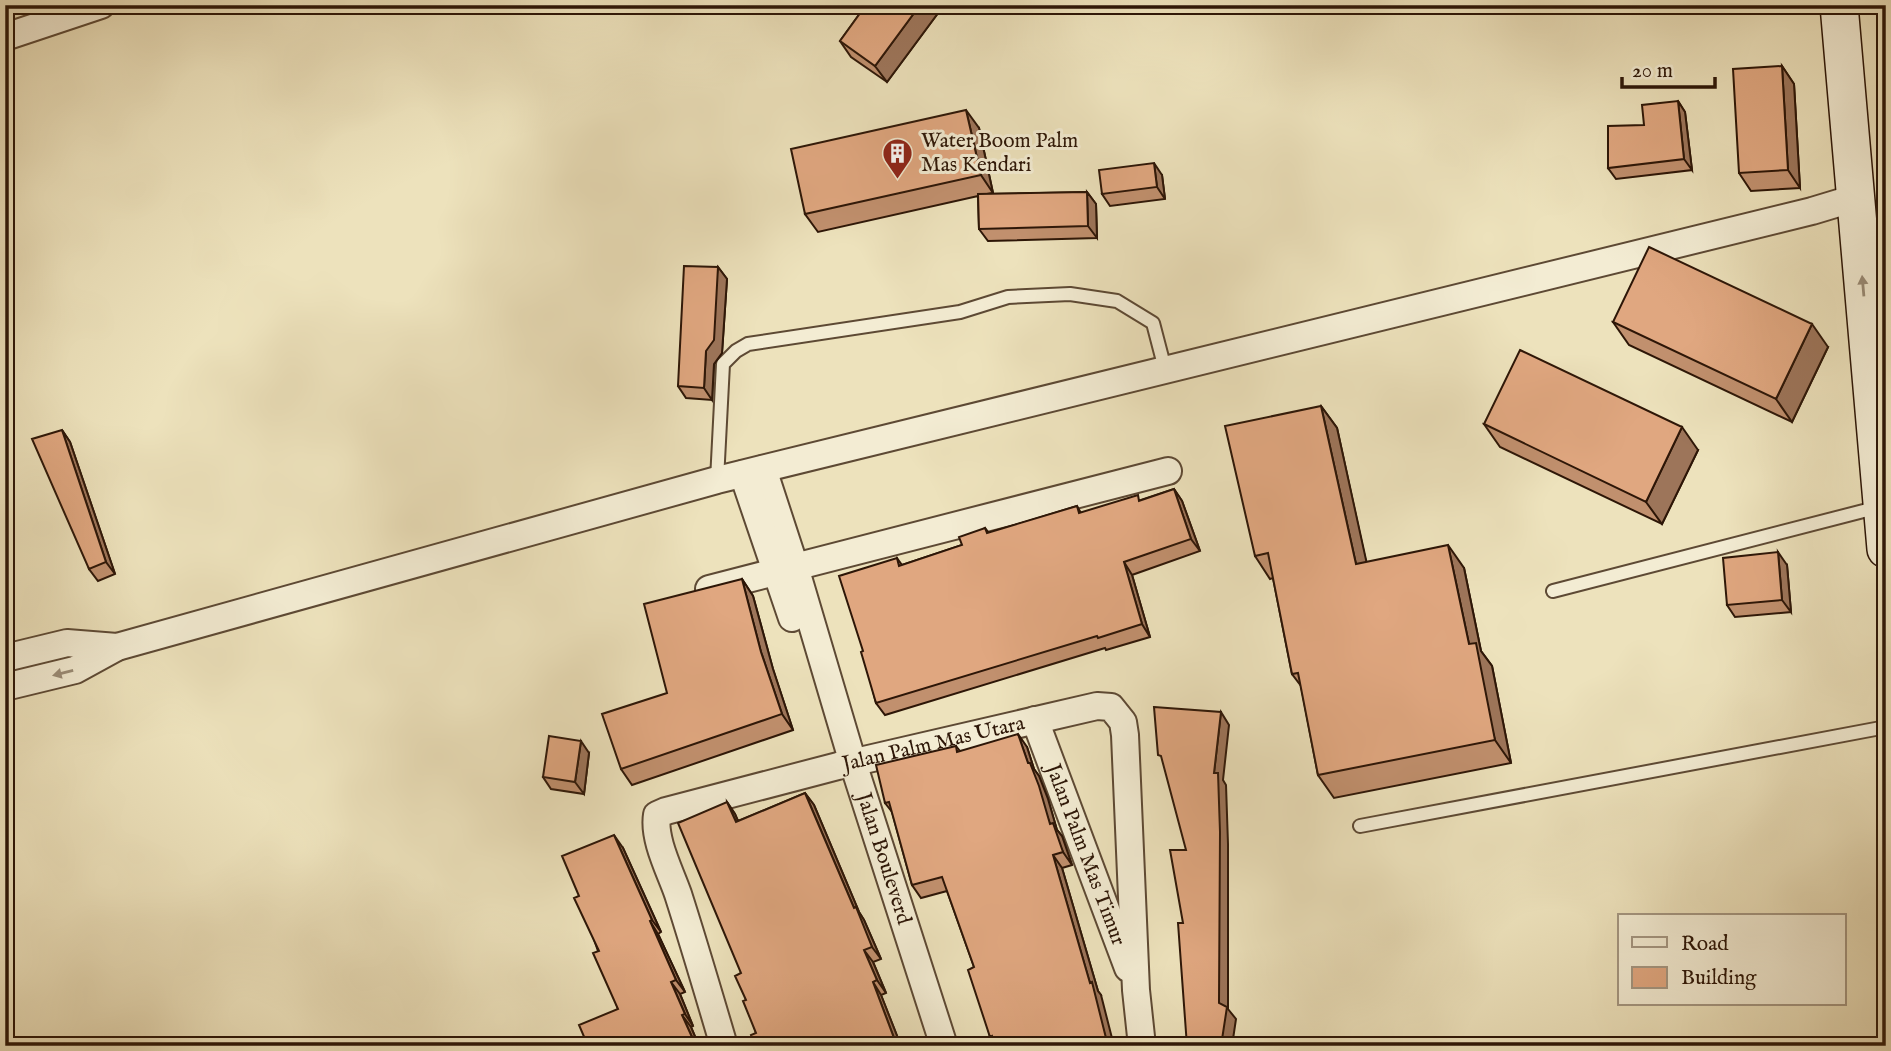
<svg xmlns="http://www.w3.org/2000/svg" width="1891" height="1051" viewBox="0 0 1891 1051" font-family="'IM FELL English',serif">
  <rect width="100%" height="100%" fill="#ede2bc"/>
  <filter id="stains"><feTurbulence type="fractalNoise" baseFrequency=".00286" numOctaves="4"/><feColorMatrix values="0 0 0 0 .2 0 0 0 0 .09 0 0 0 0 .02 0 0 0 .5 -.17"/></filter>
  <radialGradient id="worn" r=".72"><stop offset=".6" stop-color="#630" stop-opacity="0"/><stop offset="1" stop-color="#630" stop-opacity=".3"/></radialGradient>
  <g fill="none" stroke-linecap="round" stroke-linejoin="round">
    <defs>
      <path id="service" d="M 717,480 L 723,364 L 736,351 L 748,344 L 960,312 L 1008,297 L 1070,294 L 1117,301 L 1153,323 L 1165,369
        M 1553,591 L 1879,507
        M 1360,826 L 1886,727"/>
      <g id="minor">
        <path d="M 5,37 L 101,5"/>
        <path id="s1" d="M 763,469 L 795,567 L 853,763 L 944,1046"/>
        <path d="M 743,474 L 792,618"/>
        <path d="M 709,589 L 1168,471"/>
        <path d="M 5,658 L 67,643 L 117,647"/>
        <path d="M 5,687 L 75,670 L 117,647 L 717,480 L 1812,211 L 1855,198"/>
        <path id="s2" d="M 1035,720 L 1128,968"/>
        <path id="s3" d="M 724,1046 C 709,995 694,944 678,894 C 670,871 653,839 657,815 L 666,811 L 838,766 L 1097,706 L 1111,707 L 1123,722 L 1125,735 L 1136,990 L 1142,1046"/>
      </g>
      <path id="secondary" d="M 1839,5 L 1886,549"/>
    </defs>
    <use href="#service" stroke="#5d4934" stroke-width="16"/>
    <use href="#minor" stroke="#5d4934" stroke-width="30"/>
    <use href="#secondary" stroke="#2d1607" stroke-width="40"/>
    <use href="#service" stroke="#f3ecd3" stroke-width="12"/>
    <use href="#minor" stroke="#f3ecd3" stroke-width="26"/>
    <use href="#secondary" stroke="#f3ecd3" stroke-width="37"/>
  </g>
  <path fill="#c1906e" stroke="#2d1607" stroke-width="2" d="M 866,5 L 944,5 L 887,82 L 851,57 L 840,41 Z
    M 1782,66 L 1794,84 L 1800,188 L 1751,191 L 1739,173 Z
    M 1678,101 L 1685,112 L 1692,170 L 1616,179 L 1608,168 Z
    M 979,128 L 993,193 L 987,194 L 1087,192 L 1096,204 L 1097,238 L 988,241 L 979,229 L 978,196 L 818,232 L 805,214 Z
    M 1162,175 L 1165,199 L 1110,206 L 1102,194 Z
    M 718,267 L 727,279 L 722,353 L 714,364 L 712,400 L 686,398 L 678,386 Z
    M 1613,322 L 1828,347 L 1792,422 L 1629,345 Z
    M 1321,406 L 1337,428 L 1366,562 L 1464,568 L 1481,651 L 1492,666 L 1511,763 L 1334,798 L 1318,775 L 1301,686 L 1292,674 L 1273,578 L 1270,579 L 1255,556 Z
    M 1484,424 L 1698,450 L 1662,524 L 1500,447 Z
    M 62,430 L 70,442 L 115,574 L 98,581 L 89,569 Z
    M 1174,489 L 1182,501 L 1200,551 L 1132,575 L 1150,637 L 1106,650 L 1105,648 L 885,715 L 876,703 L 863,651 L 897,558 L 902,565 L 962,545 L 985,528 L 989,533 L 1077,506 L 1081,513 L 1141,500 Z
    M 1787,565 L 1791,612 L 1735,617 L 1727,605 Z
    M 742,579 L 753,596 L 773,669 L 793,730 L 632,785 L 621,769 L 667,693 Z
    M 956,746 L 960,751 L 1027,747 L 1034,769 L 1039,776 L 1048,799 L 1057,830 L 1062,836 L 1072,865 L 1062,868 L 1098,991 L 1101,995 L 995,1044 L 990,1037 L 974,967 L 947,891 L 921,898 L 912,885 L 892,812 L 885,803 Z
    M 589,753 L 584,794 L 551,789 L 543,777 Z
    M 805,793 L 814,805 L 859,912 L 864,920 L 881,959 L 873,962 L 886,993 L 881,995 L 901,1046 L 755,1046 L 756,1033 L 746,1000 L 741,973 L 727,802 L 735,814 L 738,821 Z
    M 623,848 L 661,932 L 658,934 L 685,992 L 680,994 L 693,1026 L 691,1027 L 699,1046 L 588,1046 L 618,1009 L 579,896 Z"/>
  <path fill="#9d755a" stroke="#2d1607" stroke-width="2" d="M 920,5 L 944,5 L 887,82 L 875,66 Z
    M 1782,66 L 1794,84 L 1800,188 L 1788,170 Z
    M 1678,101 L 1685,112 L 1692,170 L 1684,159 Z
    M 966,110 L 979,128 L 993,193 L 981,175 Z
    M 1154,163 L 1162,175 L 1165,199 L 1157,187 Z
    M 1087,192 L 1096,204 L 1097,238 L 1088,226 Z
    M 718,267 L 727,279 L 722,353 L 714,364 L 712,400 L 704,388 L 706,351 Z
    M 1812,324 L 1828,347 L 1792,422 L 1776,399 Z
    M 1321,406 L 1337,428 L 1372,587 L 1356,564 Z
    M 1682,427 L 1698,450 L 1662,524 L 1646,502 Z
    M 62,430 L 70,442 L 115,574 L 106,562 Z
    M 1174,489 L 1182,501 L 1200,551 L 1191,539 Z
    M 1448,545 L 1464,568 L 1481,651 L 1492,666 L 1511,763 L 1495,740 L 1469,644 Z
    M 1778,552 L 1787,565 L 1791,612 L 1782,600 Z
    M 1124,562 L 1132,575 L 1150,637 L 1142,624 Z
    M 742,579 L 753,596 L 773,669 L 793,730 L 782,714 L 761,652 Z
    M 1221,712 L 1229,725 L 1223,780 L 1226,785 L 1228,844 L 1228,1009 L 1236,1019 L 1232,1046 L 1221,1046 L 1219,1003 L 1214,773 Z
    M 1018,734 L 1027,747 L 1034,769 L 1039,776 L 1048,799 L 1057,830 L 1062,836 L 1072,865 L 1063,852 L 1050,824 L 1028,763 Z
    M 581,741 L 589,753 L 584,794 L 575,782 Z
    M 805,793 L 814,805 L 859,912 L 864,920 L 881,959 L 872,947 L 854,908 Z
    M 727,802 L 735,814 L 744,835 L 736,822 Z
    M 614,835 L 623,848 L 661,932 L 652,920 Z
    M 1053,855 L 1062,868 L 1098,991 L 1101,995 L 1114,1046 L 1108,1046 Z
    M 650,921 L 658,934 L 685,992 L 676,980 Z
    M 864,950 L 873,962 L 886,993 L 877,980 Z
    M 671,982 L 680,994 L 693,1026 L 685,1014 Z
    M 873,982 L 881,995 L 901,1046 L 897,1046 Z
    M 682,1015 L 691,1027 L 699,1046 L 696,1046 Z"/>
  <path fill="#e0a780" stroke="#2d1607" stroke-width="2" d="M 866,5 L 920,5 L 875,66 L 840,41 Z
    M 1782,66 L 1788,170 L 1739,173 L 1733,69 Z
    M 1678,101 L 1684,159 L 1608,168 L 1608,126 L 1644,125 L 1642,105 Z
    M 966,110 L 981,175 L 805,214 L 791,149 Z
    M 1154,163 L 1157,187 L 1102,194 L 1099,170 Z
    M 1087,192 L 1088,226 L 979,229 L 978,194 Z
    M 1649,247 L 1812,324 L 1776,399 L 1613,322 Z
    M 684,266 L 718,267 L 714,340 L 706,351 L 704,388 L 678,386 Z
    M 1520,350 L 1682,427 L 1646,502 L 1484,424 Z
    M 1321,406 L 1356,564 L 1448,545 L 1469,644 L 1476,643 L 1495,740 L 1318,775 L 1298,673 L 1292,674 L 1268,553 L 1255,556 L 1225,426 Z
    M 62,430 L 106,562 L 89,569 L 32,439 Z
    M 1174,489 L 1191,539 L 1124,562 L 1142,624 L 1098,638 L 1097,636 L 876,703 L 861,652 L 863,651 L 839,576 L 897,558 L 899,566 L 962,545 L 959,537 L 985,528 L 987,533 L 1077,506 L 1079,513 L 1138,495 L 1139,501 Z
    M 1778,552 L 1782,600 L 1727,605 L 1723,558 Z
    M 742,579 L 761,652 L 782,714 L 621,769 L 602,714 L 667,693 L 644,604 Z
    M 1154,707 L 1221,712 L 1214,773 L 1218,773 L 1220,832 L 1219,1003 L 1227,1007 L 1221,1046 L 1187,1046 L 1178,923 L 1183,923 L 1170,850 L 1186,850 L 1161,756 L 1158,755 Z
    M 1018,734 L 1028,763 L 1030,763 L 1039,786 L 1050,824 L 1053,823 L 1063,852 L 1053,855 L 1090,983 L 1092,982 L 1108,1046 L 995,1046 L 992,1036 L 990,1037 L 968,970 L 974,967 L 942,877 L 912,885 L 889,802 L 885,803 L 876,765 L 956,746 L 957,752 Z
    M 549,736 L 581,741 L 575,782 L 543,777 Z
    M 805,793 L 854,908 L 856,907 L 872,947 L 864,950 L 877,980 L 873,982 L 897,1046 L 755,1046 L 751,1035 L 756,1033 L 743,1001 L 746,1000 L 735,976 L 741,973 L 678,823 L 727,802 L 736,822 Z
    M 614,835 L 652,920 L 650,921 L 676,980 L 671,982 L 685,1014 L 682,1015 L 696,1046 L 588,1046 L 579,1025 L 618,1009 L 593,953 L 599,951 L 574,898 L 579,896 L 562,856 Z"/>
  <defs><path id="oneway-solid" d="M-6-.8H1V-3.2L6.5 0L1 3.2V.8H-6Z" transform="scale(1.75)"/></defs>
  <g fill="#9a8c77">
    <use href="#oneway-solid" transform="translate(1863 286) rotate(-95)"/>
    <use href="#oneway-solid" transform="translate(63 673) rotate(166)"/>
  </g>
  <defs>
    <symbol id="building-pin" viewBox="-11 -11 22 30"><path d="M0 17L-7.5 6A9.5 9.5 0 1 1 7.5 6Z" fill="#8f2418" stroke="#f3ecd3"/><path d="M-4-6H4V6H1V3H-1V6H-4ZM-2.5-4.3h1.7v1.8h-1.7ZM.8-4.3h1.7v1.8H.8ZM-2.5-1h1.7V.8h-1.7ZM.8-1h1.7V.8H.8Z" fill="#fff"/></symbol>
  </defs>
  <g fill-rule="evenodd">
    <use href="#building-pin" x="880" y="136" width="35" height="47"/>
  </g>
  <g text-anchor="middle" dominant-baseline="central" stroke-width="6" stroke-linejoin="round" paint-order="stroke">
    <g font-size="21" fill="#2d1607" stroke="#f3ecd3" text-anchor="start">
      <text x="921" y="141">Water Boom Palm<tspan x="921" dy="24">Mas Kendari</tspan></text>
    </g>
    <g font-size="21" fill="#2d1607" stroke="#f3ecd3">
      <text stroke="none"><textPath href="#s3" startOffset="527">Jalan Palm Mas Utara</textPath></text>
      <text stroke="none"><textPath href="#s2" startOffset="144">Jalan Palm Mas Timur</textPath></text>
      <text stroke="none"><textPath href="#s1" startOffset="408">Jalan Bouleverd</textPath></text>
    </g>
  </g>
  <rect width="1891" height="1051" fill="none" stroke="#ede2bc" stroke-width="28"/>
  <rect x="7" y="7" width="1877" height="1037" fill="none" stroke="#2d1607" stroke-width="3.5"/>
  <rect x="14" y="14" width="1863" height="1023" fill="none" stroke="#2d1607" stroke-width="2"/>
  <rect x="1618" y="914" width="228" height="91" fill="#f3ecd3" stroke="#a49681" stroke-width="2"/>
  <rect x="1632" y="937" width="35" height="10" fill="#f3ecd3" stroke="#a49681" stroke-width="2"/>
  <text x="1681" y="950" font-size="21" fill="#2d1607">Road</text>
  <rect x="1632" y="967" width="35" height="21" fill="#e0a780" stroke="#a49681" stroke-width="2"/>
  <text x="1681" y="984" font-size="21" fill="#2d1607">Building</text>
  <path d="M1622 77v10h93v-10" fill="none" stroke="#2d1607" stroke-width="3.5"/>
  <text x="1632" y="77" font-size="21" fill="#2d1607" stroke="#f3ecd3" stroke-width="5" paint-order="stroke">20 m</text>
  <rect width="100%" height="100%" filter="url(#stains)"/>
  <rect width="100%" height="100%" fill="url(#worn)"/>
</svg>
